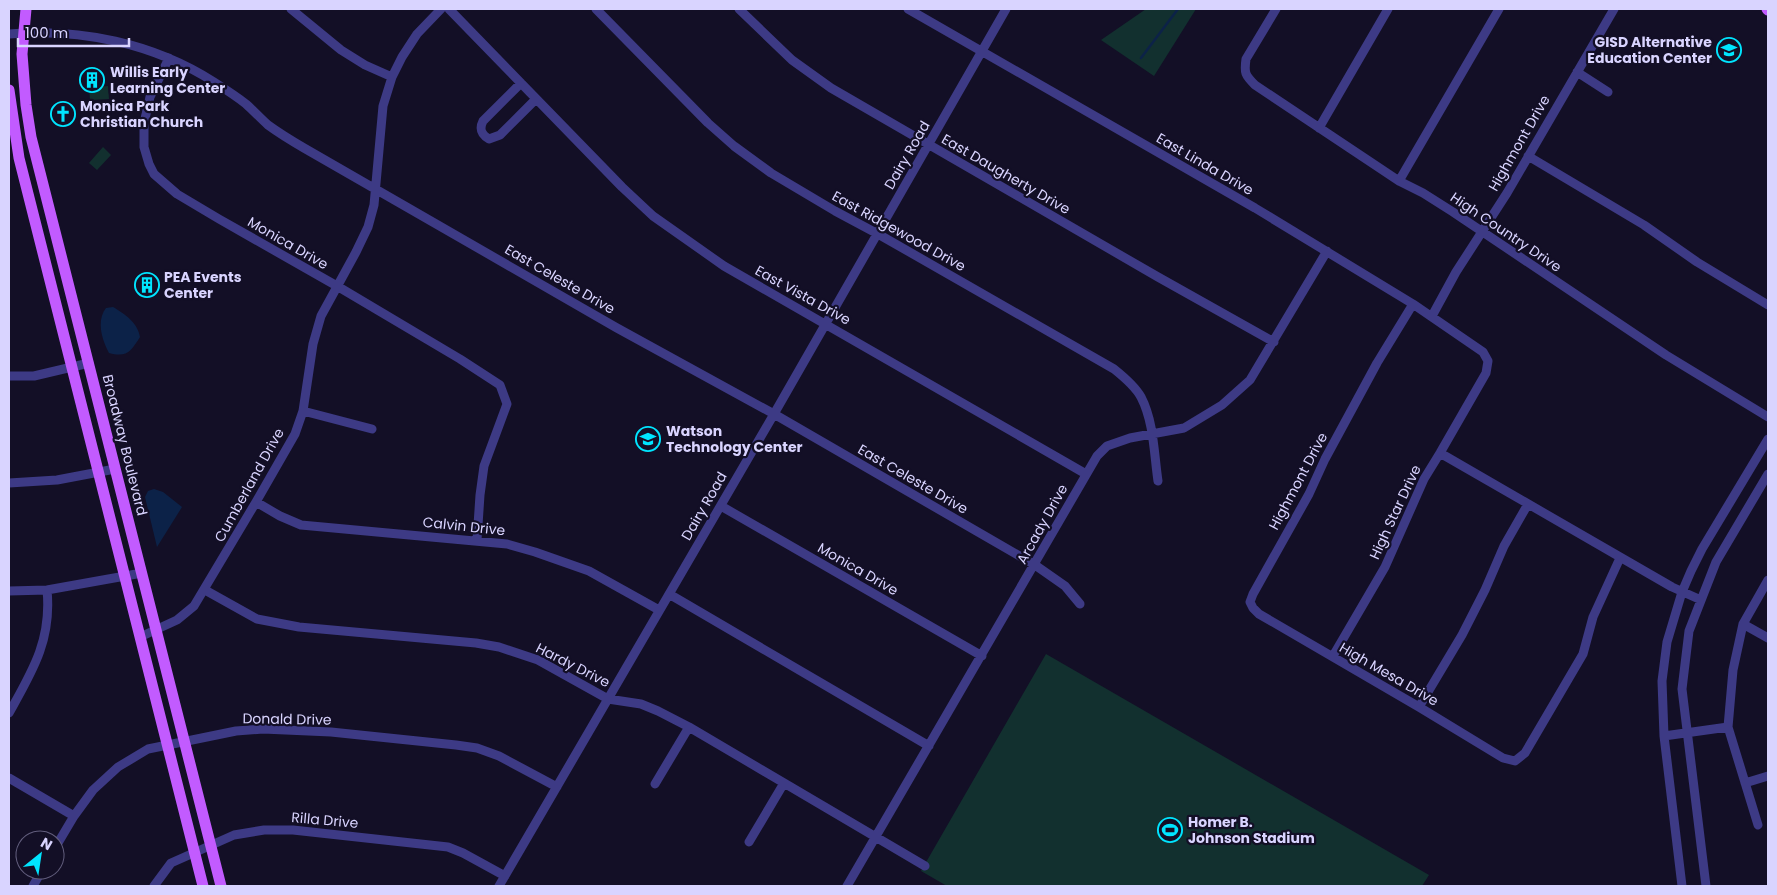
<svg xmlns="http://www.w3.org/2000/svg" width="1777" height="895" viewBox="0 0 1777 895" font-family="Poppins,sans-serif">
  <rect width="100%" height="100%" fill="#130f26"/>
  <path fill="#12302f" d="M 1146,9 L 1196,9 L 1154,76 L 1101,40 Z
    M 108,86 L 109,99 L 90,100 L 89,88 Z
    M 103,147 L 111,155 L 97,170 L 89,163 Z
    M 1046,654 L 1429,875 L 1422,886 L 947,886 L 921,871 Z"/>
  <path fill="#0c2248" d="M 113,307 C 125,314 138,323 140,337 C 131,351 127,358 109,353 C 102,340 96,321 106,308 Z
    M 154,489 L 163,492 L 182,507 L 157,547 L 145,497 L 148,491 Z"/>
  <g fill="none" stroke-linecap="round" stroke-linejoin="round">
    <path stroke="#0c2248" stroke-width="2.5" d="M 1141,58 L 1178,9"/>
    <path stroke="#3d3a85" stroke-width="9" d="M 291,9 L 341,50 L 365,65 L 392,77
      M 449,9 L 622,187 L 653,216 L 724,266 L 1086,474
      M 596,9 L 708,123 L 734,146 L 771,173 L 835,211 L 878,234 L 1114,369 C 1124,377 1135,386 1141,397 C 1154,422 1154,454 1158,481
      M 739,9 L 792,60 L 831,88 L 1158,277 L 1274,342
      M 908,9 L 1255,208 L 1413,304 L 1483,352 L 1488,361 L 1486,373 L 1440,453 L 1424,479 L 1385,567 L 1333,656
      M 1276,9 L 1246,59 C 1244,73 1245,75 1255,85 L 1399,181 L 1423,193 L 1453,212 L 1666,355 L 1768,417
      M 9,34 C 80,28 153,43 214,82 C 225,89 236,96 246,104 C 254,111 260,118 268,125 C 279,133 292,141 304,148 L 617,328 L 774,414 L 1035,565 L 1065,586 L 1080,604
      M 169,58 L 150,97 L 144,123 L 144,147 L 149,164 L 154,174 L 177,194 L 219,219 L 337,286 L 460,359 L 500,385 L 507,404 L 484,466 L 480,495 L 477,540
      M 1577,72 L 1608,92
      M 521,83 L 483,121 C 479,129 481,134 489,139 L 500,135 L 536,99
      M 1319,128 L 1388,9
      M 1528,156 L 1644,225 L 1697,262 L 1768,305
      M 1399,181 L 1499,9
      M 1413,304 L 1377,363 L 1325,459 L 1309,494 L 1253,594 L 1250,602 L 1253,608 L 1259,614 L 1419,707 L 1503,758 L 1515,761 L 1525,753 L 1583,654 L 1593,617 L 1620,558
      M 1432,316 L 1456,272 L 1507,193 L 1614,9
      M 9,376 L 34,376 L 89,363
      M 303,411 L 372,429
      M 1440,453 L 1672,587 L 1701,600
      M 9,483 L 57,480 L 115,469
      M 256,502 L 280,516 L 301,525 L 507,544 L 535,552 L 589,571 L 659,610
      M 721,506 L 982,656
      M 205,590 L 257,619 L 299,627 L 476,643 L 499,647 L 538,660 L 608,699 L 641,704 L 658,711 L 689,727 L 925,866
      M 9,591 L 47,590 L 142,573
      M 669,594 L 929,746
      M 1743,624 L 1768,638
      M 140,637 L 177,620 L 194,606 L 256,502 L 295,434 L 303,411 L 313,344 L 321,316 L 356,252 L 368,227 L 374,205 L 383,106 L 392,77 L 402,57 L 417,34 L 441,9
      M 1419,707 L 1462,635 L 1485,590 L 1504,546 L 1528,504
      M 9,713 C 32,672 52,640 47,590
      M 1664,736 L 1728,727
      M 9,778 L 74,816
      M 1745,783 L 1768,776
      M 655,784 L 689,727
      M 1758,825 L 1728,727 L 1733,670 L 1743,624 L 1768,580
      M 749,842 L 784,783
      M 55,848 L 74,816 L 93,790 L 118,767 L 148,749 L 236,731 L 263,729 L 331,732 L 456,745 L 477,748 L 499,756 L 557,787
      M 33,886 L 42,870
      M 154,886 L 171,863 L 234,835 L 264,830 L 293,830 L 448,847 L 463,853 L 505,876
      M 499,886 L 774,414 L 1006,9
      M 847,886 L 1097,456 L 1107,446 L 1130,438 L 1184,428 L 1222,405 L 1250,380 L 1327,251
      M 1682,886 L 1664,736 L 1662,681 L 1667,642 L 1682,592 L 1691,571 L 1702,549 L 1768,439
      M 1706,886 L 1682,689 L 1689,631 L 1716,562 L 1768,474"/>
    <path stroke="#c25bff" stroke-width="11" d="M 26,9 L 22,54 L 26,105 L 31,137 L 221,886
      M 1767,9 L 1768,10
      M 9,90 L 19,158 L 203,886"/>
  </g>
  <defs>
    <symbol id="school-ring" viewBox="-11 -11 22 22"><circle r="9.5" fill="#130f26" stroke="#00e5ff" stroke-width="1.5"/><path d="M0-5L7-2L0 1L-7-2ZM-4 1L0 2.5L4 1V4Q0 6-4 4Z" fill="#00e5ff"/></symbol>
    <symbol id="building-ring" viewBox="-11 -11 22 22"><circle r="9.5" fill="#130f26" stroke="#00e5ff" stroke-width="1.5"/><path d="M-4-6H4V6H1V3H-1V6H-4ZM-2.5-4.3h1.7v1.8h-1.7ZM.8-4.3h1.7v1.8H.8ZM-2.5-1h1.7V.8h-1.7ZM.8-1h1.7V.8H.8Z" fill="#00e5ff"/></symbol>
    <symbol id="church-ring" viewBox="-11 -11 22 22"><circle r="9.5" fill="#130f26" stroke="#00e5ff" stroke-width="1.5"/><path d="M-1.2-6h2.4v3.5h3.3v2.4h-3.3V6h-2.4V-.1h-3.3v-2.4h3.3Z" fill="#00e5ff"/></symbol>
    <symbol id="stadium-ring" viewBox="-11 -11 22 22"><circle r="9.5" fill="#130f26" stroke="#00e5ff" stroke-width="1.5"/><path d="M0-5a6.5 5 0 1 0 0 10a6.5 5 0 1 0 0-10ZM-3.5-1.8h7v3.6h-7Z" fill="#00e5ff"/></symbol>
  </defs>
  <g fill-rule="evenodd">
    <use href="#school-ring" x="1715" y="36" width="28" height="28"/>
    <use href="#building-ring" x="78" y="66" width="28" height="28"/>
    <use href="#church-ring" x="49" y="100" width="28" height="28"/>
    <use href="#building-ring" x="133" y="271" width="28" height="28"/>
    <use href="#school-ring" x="634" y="425" width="28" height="28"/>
    <use href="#stadium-ring" x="1156" y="816" width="28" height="28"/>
  </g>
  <g text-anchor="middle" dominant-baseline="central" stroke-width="4.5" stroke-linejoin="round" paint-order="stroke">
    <g font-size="14" font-weight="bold" fill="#d9d4ff" stroke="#130f26" text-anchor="start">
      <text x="1712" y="42" text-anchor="end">GISD Alternative<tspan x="1712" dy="16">Education Center</tspan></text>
      <text x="110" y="72">Willis Early<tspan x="110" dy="16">Learning Center</tspan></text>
      <text x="80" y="106">Monica Park<tspan x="80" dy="16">Christian Church</tspan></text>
      <text x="164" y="277">PEA Events<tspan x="164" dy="16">Center</tspan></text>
      <text x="666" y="431">Watson<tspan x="666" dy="16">Technology Center</tspan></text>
      <text x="1188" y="822">Homer B.<tspan x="1188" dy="16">Johnson Stadium</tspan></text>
    </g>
    <g font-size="14" fill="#d9d4ff" stroke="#130f26">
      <text transform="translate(1519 143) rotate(-60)">Highmont Drive</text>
      <text transform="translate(907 155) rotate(-60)">Dairy Road</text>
      <text transform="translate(1205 164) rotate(30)">East Linda Drive</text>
      <text transform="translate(1006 174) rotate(30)">East Daugherty Drive</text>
      <text transform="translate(899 231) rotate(29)">East Ridgewood Drive</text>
      <text transform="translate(1506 232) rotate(34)">High Country Drive</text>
      <text transform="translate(288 243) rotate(30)">Monica Drive</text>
      <text transform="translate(560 279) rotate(30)">East Celeste Drive</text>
      <text transform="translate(803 295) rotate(29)">East Vista Drive</text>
      <text transform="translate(125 445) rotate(76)">Broadway Boulevard</text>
      <text transform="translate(913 479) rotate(30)">East Celeste Drive</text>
      <text transform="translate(1298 481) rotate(-62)">Highmont Drive</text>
      <text transform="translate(249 485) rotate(-61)">Cumberland Drive</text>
      <text transform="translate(704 506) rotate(-60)">Dairy Road</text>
      <text transform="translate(1395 512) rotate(-65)">High Star Drive</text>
      <text transform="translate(1042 524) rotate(-61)">Arcady Drive</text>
      <text transform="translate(464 526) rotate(6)">Calvin Drive</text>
      <text transform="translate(858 569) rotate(30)">Monica Drive</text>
      <text transform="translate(573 665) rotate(27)">Hardy Drive</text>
      <text transform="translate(1389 674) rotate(30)">High Mesa Drive</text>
      <text transform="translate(287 719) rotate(1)">Donald Drive</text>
      <text transform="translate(325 820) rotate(5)">Rilla Drive</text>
    </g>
  </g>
  <rect width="1777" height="895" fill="none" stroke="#d9d4ff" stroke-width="20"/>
  <g transform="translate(40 855) rotate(30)"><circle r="24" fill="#130f26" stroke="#625e7d"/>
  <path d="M0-4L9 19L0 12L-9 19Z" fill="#00e5ff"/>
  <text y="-8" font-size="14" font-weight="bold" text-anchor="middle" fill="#d9d4ff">N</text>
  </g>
  <path d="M18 38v8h111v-8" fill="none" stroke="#d9d4ff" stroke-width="2.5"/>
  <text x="25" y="38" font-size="15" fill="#d9d4ff" stroke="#130f26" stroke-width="4" paint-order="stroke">100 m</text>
</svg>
